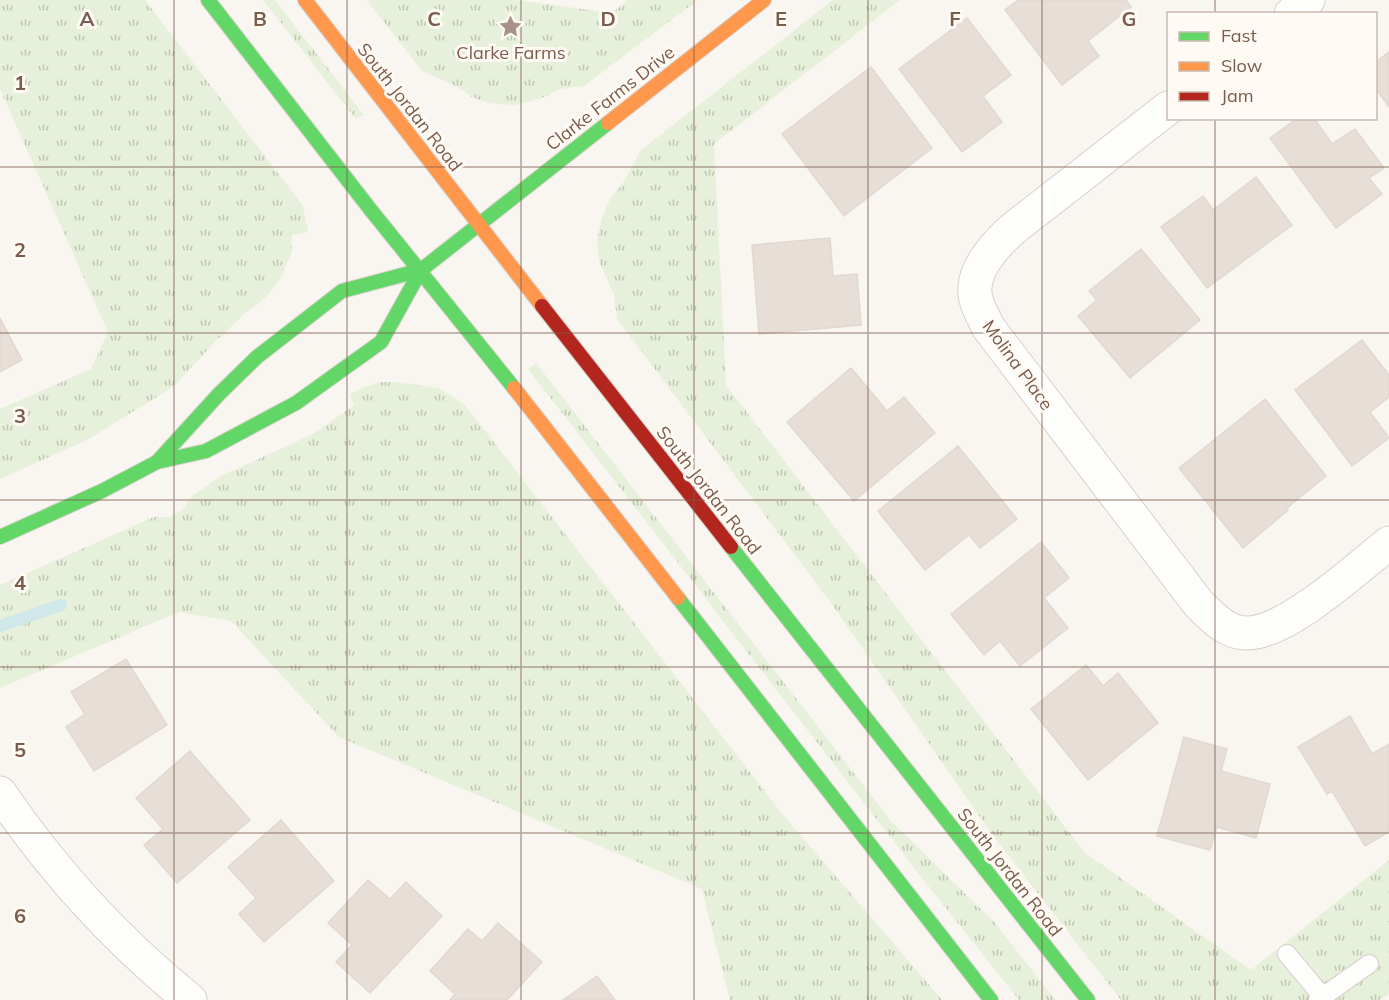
<svg xmlns="http://www.w3.org/2000/svg" width="1389" height="1000" viewBox="0 0 1389 1000" font-family="Mulish,sans-serif">
  <defs>
    <pattern id="grass-tufts" width="24" height="20" patternUnits="userSpaceOnUse" patternTransform="scale(1.5)"><rect width="24" height="20" fill="#e7f0db"/><path d="M3 7l-1-3M5 7V3M7 7l1-3M15 17l-1-3M17 17v-4M19 17l1-3" fill="none" stroke="#c0c6b4"/></pattern>
  </defs>
  <rect width="100%" height="100%" fill="#f9f5f0"/>
  <path fill="url(#grass-tufts)" d="M 0,0 L 145,0 L 303,206 L 308,232 L 292,235 L 291,254 L 280,279 L 266,297 L 244,314 L 211,346 L 173,387 L 87,440 L 0,479 L 0,409 L 91,369 L 108,332 L 0,89 Z
    M 263,0 L 275,0 L 364,115 L 356,119 Z
    M 367,0 L 516,0 L 612,13 L 628,0 L 698,0 L 584,86 L 560,89 L 540,99 L 514,105 L 488,103 L 472,97 L 457,87 L 422,71 Z
    M 833,0 L 900,0 L 714,144 L 726,385 L 1085,853 L 1251,970 L 1389,860 L 1389,993 L 1381,1000 L 1121,1000 L 994,837 L 831,603 L 617,319 L 614,294 L 599,261 L 597,240 L 602,218 L 610,199 L 623,183 L 641,150 Z
    M 536,363 L 891,821 L 996,924 L 1055,1000 L 1019,1000 L 919,874 L 528,369 Z
    M 382,382 L 396,382 L 439,388 L 465,405 L 784,816 L 942,1000 L 730,1000 L 702,889 L 339,737 L 231,621 L 179,612 L 0,688 L 0,585 L 154,517 L 169,517 L 182,510 L 192,496 L 221,476 L 315,433 L 354,405 L 350,394 L 367,386 Z"/>
  <g fill="none" stroke-linecap="round" stroke-linejoin="round">
    <path stroke="#d0e8ea" stroke-width="12" d="M 0,626 L 61,605"/>
  </g>
  <path fill="#e6ded7" stroke="#e2d8d2" stroke-width="1.5" d="M 1018,0 L 1126,0 L 1131,7 L 1088,41 L 1099,56 L 1062,85 L 1005,10 Z
    M 967,18 L 1011,75 L 983,96 L 1002,122 L 962,152 L 899,69 Z
    M 1389,52 L 1389,107 L 1376,89 L 1376,62 Z
    M 871,67 L 932,148 L 844,216 L 782,134 Z
    M 1298,118 L 1314,118 L 1332,144 L 1355,129 L 1384,168 L 1369,178 L 1382,194 L 1336,228 L 1270,138 Z
    M 1256,177 L 1292,225 L 1207,288 L 1161,227 L 1203,196 L 1213,210 Z
    M 830,238 L 833,276 L 857,274 L 861,325 L 759,334 L 752,245 Z
    M 1141,249 L 1200,320 L 1130,378 L 1078,316 L 1097,300 L 1089,291 Z
    M 0,318 L 22,360 L 0,372 Z
    M 1362,340 L 1389,375 L 1389,397 L 1370,412 L 1389,438 L 1352,466 L 1295,390 Z
    M 851,368 L 887,411 L 904,397 L 935,433 L 854,501 L 787,422 Z
    M 1265,399 L 1326,476 L 1287,508 L 1288,510 L 1243,548 L 1179,468 Z
    M 958,446 L 1017,519 L 980,548 L 969,535 L 925,570 L 878,511 Z
    M 1041,542 L 1069,578 L 1044,598 L 1068,628 L 1020,666 L 1000,641 L 984,655 L 951,614 Z
    M 126,659 L 167,725 L 94,771 L 66,727 L 85,714 L 71,692 Z
    M 1086,665 L 1103,686 L 1118,673 L 1158,723 L 1088,780 L 1031,709 Z
    M 1350,716 L 1372,754 L 1389,744 L 1389,832 L 1365,846 L 1332,791 L 1327,794 L 1298,747 Z
    M 1184,737 L 1227,749 L 1221,771 L 1270,784 L 1256,838 L 1217,827 L 1210,850 L 1157,836 Z
    M 190,751 L 250,820 L 177,883 L 144,845 L 163,829 L 136,798 Z
    M 281,820 L 334,881 L 264,942 L 239,914 L 256,898 L 228,867 Z
    M 368,880 L 390,899 L 406,882 L 442,916 L 370,993 L 336,962 L 352,945 L 328,923 Z
    M 498,923 L 542,962 L 507,1000 L 450,1000 L 455,994 L 430,971 L 468,929 L 482,941 Z
    M 597,976 L 615,1000 L 563,1000 Z"/>
  <g fill="none" stroke-linecap="round" stroke-linejoin="round">
    <defs>
      <path id="lane" d="M 1287,954 L 1322,996
        M 1318,1000 L 1369,964"/>
      <path id="street" d="M 1291,14 L 1308,0
        M 1168,108 L 1014,228 C 999,241 976,265 975,287 C 973,301 983,315 988,327 L 1198,603 C 1212,617 1227,634 1249,633 C 1289,631 1356,569 1389,543
        M 0,793 C 53,871 117,941 190,1000"/>
      <path id="fast" d="M 208,0 L 370,209 L 514,388
        M 157,462 L 219,394 L 257,357 L 342,291 L 421,270
        M 0,537 L 102,491 L 157,462 L 206,451 L 296,403 L 381,342 L 421,270 L 608,123
        M 731,547 L 1088,1000
        M 678,598 L 991,1000"/>
      <path id="slow" d="M 305,0 L 542,306
        M 608,123 L 764,0
        M 514,388 L 678,598"/>
      <path id="jam" d="M 542,306 L 731,547"/>
    </defs>
    <use href="#lane" stroke="#d7d1cb" stroke-width="20"/>
    <use href="#street" stroke="#d7d1cb" stroke-width="35"/>
    <use href="#fast" stroke="#d9d2cb" stroke-width="16"/>
    <use href="#slow" stroke="#d9d2cb" stroke-width="16"/>
    <use href="#jam" stroke="#d9d2cb" stroke-width="16"/>
    <use href="#lane" stroke="#fefefd" stroke-width="18"/>
    <use href="#street" stroke="#fefefd" stroke-width="33"/>
    <use href="#fast" stroke="#63d668" stroke-width="14"/>
    <use href="#slow" stroke="#ff974d" stroke-width="14"/>
    <use href="#jam" stroke="#b3261e" stroke-width="14"/>
  </g>
  <path fill="none" stroke="#7a5c4d" stroke-width="1.5" stroke-opacity="0.55" d="M 174,0 L 174,1000M 347,0 L 347,1000M 521,0 L 521,1000M 694,0 L 694,1000M 868,0 L 868,1000M 1042,0 L 1042,1000M 1215,0 L 1215,14M 1215,118 L 1215,1000M 0,167 L 1389,167M 0,333 L 1389,333M 0,500 L 1389,500M 0,667 L 1389,667M 0,833 L 1389,833"/>
  <defs>
    <symbol id="sight-bare" viewBox="-9 -9 18 18"><path d="M0-6L1.8-2.2L6-1.7L2.9 1.2L3.7 5.4L0 3.3L-3.7 5.4L-2.9 1.2L-6-1.7L-1.8-2.2Z" fill="#a69286" stroke="#fffaf3" stroke-width="2.5" paint-order="stroke"/></symbol>
  </defs>
  <g fill-rule="evenodd">
    <use href="#sight-bare" x="494" y="10" width="33" height="33"/>
  </g>
  <g text-anchor="middle" dominant-baseline="central" stroke-width="6" stroke-linejoin="round" paint-order="stroke">
    <g font-size="18" fill="#7a5c4d" stroke="#fffaf3">
      <text x="511" y="52">Clarke Farms</text>
    </g>
    <g font-size="18" fill="#7a5c4d" stroke="#fffaf3">
      <text transform="translate(610 98) rotate(-38)">Clarke Farms Drive</text>
      <text transform="translate(410 107) rotate(52)">South Jordan Road</text>
      <text transform="translate(1018 365) rotate(54)">Molina Place</text>
      <text transform="translate(709 490) rotate(52)">South Jordan Road</text>
      <text transform="translate(1010 872) rotate(52)">South Jordan Road</text>
    </g>
  </g>
  <g font-size="20" text-anchor="middle" font-weight="bold" fill="#7a5c4d" stroke="#fffaf3" stroke-width="6" stroke-linejoin="round" paint-order="stroke">
    <text x="87" y="26">A</text>
    <text x="260" y="26">B</text>
    <text x="434" y="26">C</text>
    <text x="608" y="26">D</text>
    <text x="781" y="26">E</text>
    <text x="955" y="26">F</text>
    <text x="1129" y="26">G</text>
    <text x="20" y="90">1</text>
    <text x="20" y="257">2</text>
    <text x="20" y="423">3</text>
    <text x="20" y="590">4</text>
    <text x="20" y="757">5</text>
    <text x="20" y="923">6</text>
  </g>
  <rect x="1167" y="12" width="210" height="108" fill="#fffaf3" stroke="#cabbb1" stroke-width="1.5"/>
  <rect x="1179" y="32" width="30" height="9" fill="#63d668" stroke="#cabbb1" stroke-width="1.5"/>
  <text x="1221" y="42" font-size="18" fill="#7a5c4d">Fast</text>
  <rect x="1179" y="62" width="30" height="9" fill="#ff974d" stroke="#cabbb1" stroke-width="1.5"/>
  <text x="1221" y="72" font-size="18" fill="#7a5c4d">Slow</text>
  <rect x="1179" y="92" width="30" height="9" fill="#b3261e" stroke="#cabbb1" stroke-width="1.5"/>
  <text x="1221" y="102" font-size="18" fill="#7a5c4d">Jam</text>
</svg>
